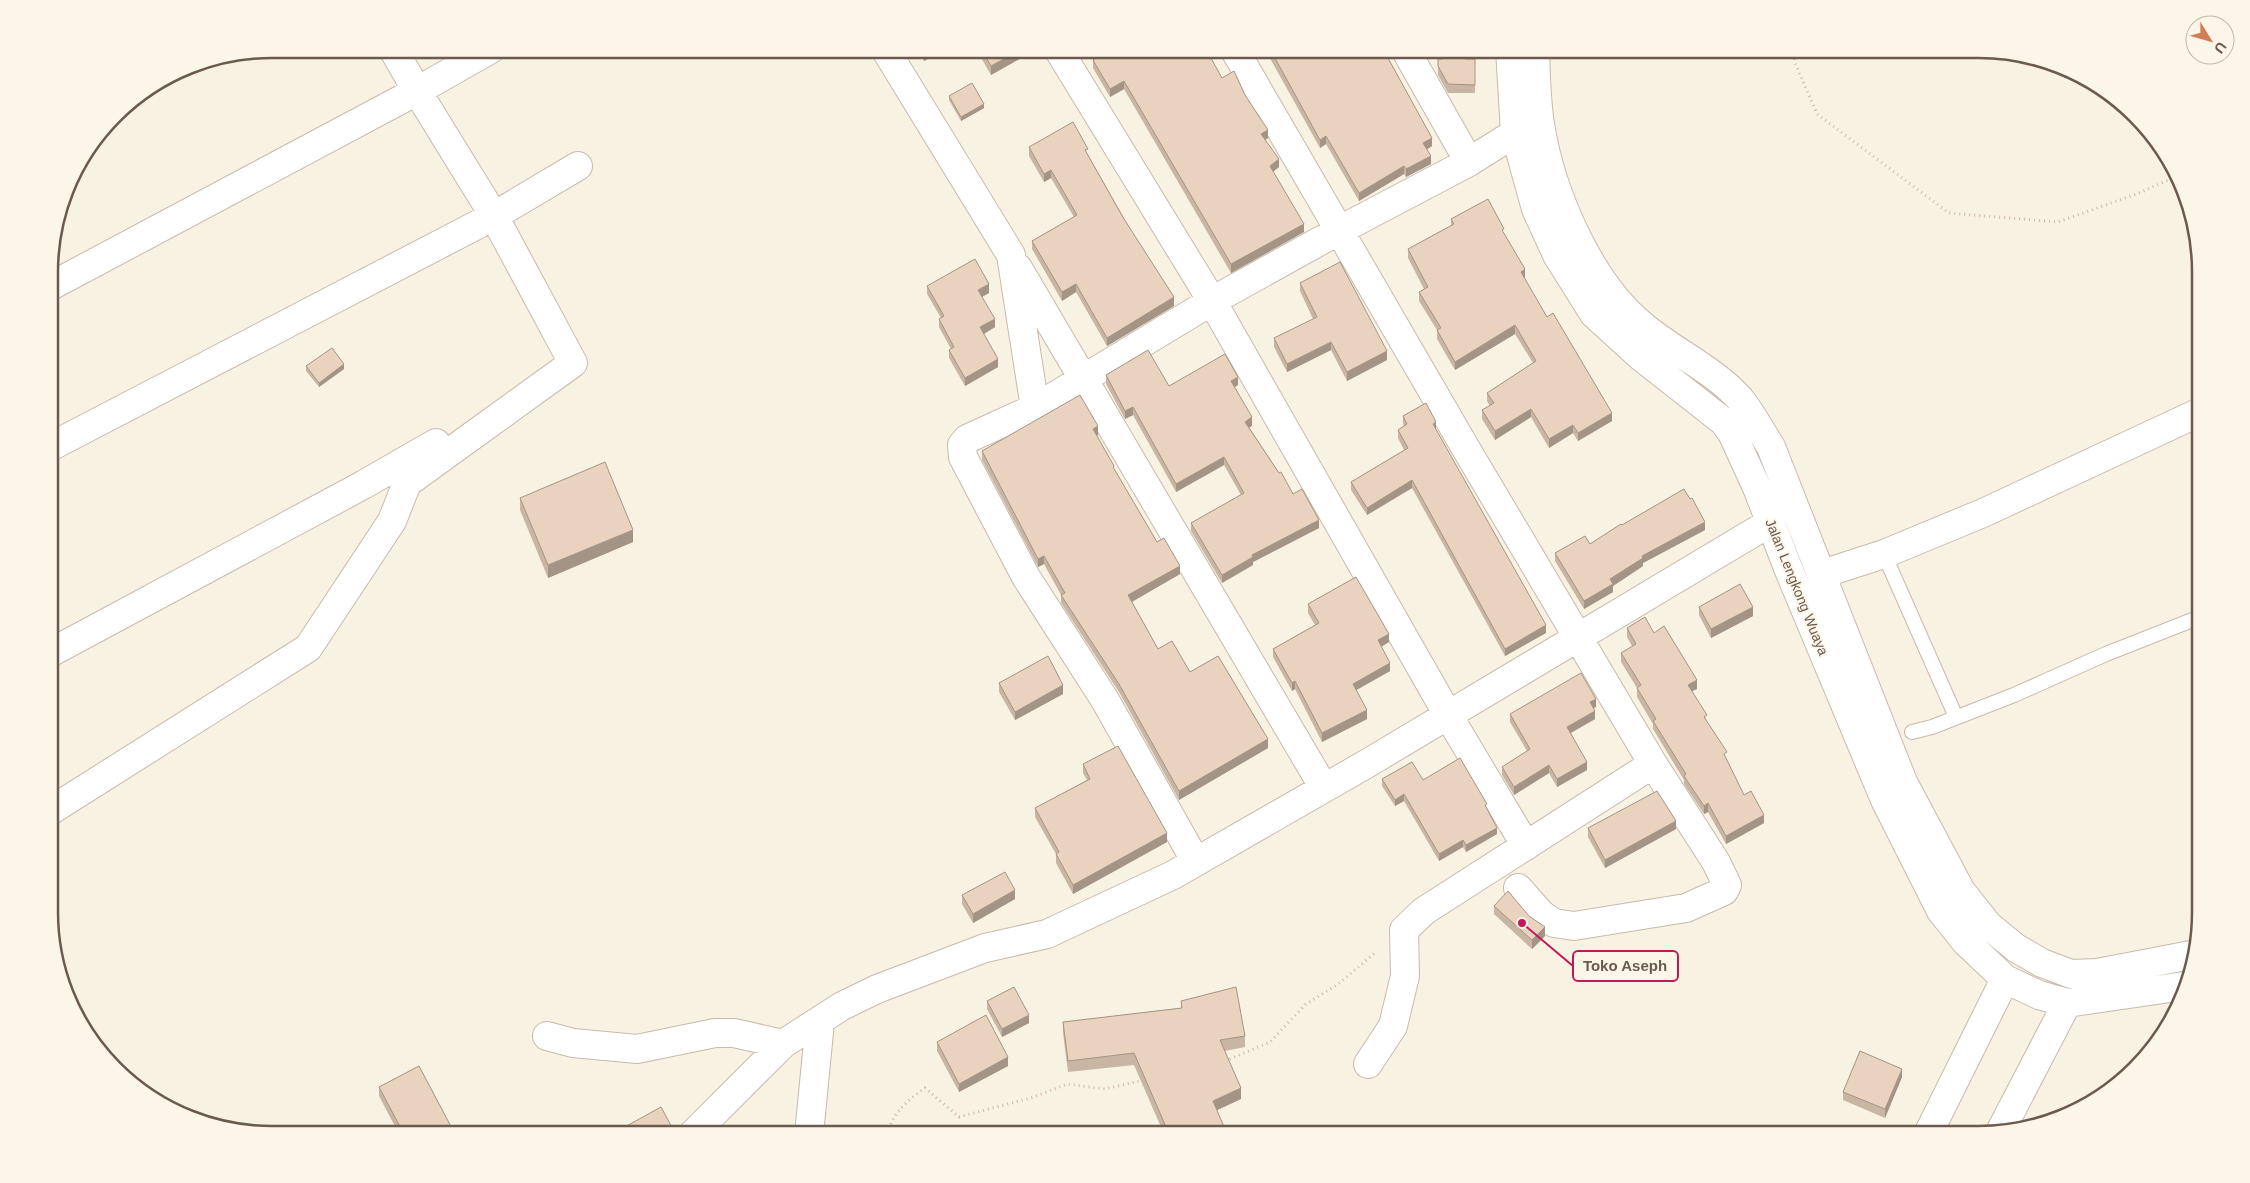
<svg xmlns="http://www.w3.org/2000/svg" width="2250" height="1183" viewBox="0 0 2250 1183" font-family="Helvetica,sans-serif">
  <rect width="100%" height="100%" fill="#f8f2e3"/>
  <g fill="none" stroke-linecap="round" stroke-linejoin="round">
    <defs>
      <path id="service" d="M 1884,554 L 1956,717
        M 1912,732 L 1932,727 L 2014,695 L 2106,654 L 2200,617"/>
      <path id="minor" d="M 885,49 L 1011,255 L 1035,408 L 967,439 L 962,445 L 963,457 L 1026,577 L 1105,700 L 1196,862
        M 1058,49 L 1212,301 L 1448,715 L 1526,846
        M 1234,49 L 1465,447 L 1653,764 L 1716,862 L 1727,885 L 1724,891 L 1686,908 L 1574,926 L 1554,923 L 1541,914 L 1518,888
        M 1405,49 L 1469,162
        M 1510,49 L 1515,133 L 1536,209 L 1557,255 L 1594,314 L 1640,356 L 1724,422 L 1732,433 L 1758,490 L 1788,568 L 1885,800 L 1941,911 L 1965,941 L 2005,979 L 2039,995 L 2067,1003 L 2184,986
        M 1535,49 C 1536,74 1536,99 1540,124 C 1551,193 1589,282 1643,326 C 1674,352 1713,369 1740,399 C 1752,414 1761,431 1771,447 L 1903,782 L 1961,891 L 1988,925 L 2016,948 L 2042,963 L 2071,974 L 2097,973 L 2191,955
        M 1018,268 L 1324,788
        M 49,287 L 417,91 L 491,49
        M 1035,408 L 1212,301 L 1338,231 L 1469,162 L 1515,133 L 1532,128
        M 50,447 L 494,216 L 578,166
        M 1822,574 L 1884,554 L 1983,513 L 2200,412
        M 50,653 L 363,485 L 436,443
        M 50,811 L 308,648 L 392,521 L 407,483 L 573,363 L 494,216 L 417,91 L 393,49
        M 547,1036 L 573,1043 L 637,1049 L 715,1033 L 734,1033 L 783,1044
        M 1368,1064 L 1393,1026 L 1405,976 L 1404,930 L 1424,911 L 1653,764
        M 2000,1132 L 2067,1003
        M 693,1134 L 783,1044 L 842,1006 L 877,989 L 985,948 L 1047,934 L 1173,875 L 1368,763 L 1771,522
        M 809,1134 L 820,1022
        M 1928,1134 L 2005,979"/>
    </defs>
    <use href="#service" stroke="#c7baac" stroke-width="16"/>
    <use href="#minor" stroke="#c7baac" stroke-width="30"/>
    <path stroke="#ceb7a2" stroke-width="3" stroke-dasharray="1 4" stroke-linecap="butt" d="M 1793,49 L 1795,63 L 1817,114 L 1949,213 L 2058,222 L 2139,193 L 2175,177
      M 1225,1061 L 1270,1042 L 1306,1004 L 1337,985 L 1376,952
      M 889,1134 C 890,1113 910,1099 925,1088 L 959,1117 L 1034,1097 L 1067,1084 L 1105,1089 L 1144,1080"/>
    <use href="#service" stroke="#fff" stroke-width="14"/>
    <use href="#minor" stroke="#fff" stroke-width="28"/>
  </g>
  <path fill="#c9b5a3" d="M 916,49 L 946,49 L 924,61 Z
    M 976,49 L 1030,49 L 1030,53 L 991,75 Z
    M 1088,49 L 1141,49 L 1145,56 L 1222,78 L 1268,138 L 1265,140 L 1279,167 L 1273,172 L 1304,232 L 1231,273 L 1124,89 L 1110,97 L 1093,68 L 1093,60 L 1094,59 Z
    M 1266,49 L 1370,49 L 1432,146 L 1427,149 L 1431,164 L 1406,177 L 1404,174 L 1359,201 L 1326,144 L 1320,148 L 1266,51 Z
    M 1438,59 L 1475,59 L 1475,93 L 1448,93 L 1438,75 Z
    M 949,96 L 984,108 L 961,121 L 949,100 Z
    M 1029,147 L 1088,155 L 1174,306 L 1107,346 L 1076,292 L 1062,301 L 1032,249 L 1032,241 L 1074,217 L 1051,178 L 1044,182 L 1029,156 Z
    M 1451,219 L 1504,233 L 1525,278 L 1524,278 L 1547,317 L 1612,421 L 1578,441 L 1573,433 L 1549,448 L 1531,417 L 1495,440 L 1482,419 L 1482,410 L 1490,406 L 1487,401 L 1487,393 L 1533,363 L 1515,334 L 1455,370 L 1437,339 L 1437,330 L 1419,301 L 1419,292 L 1424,289 L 1408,258 L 1408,249 L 1451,226 Z
    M 1300,283 L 1387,360 L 1347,381 L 1331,350 L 1287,372 L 1274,347 L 1274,338 L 1313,319 L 1300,291 Z
    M 927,286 L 989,293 L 982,297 L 995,327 L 984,334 L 998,367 L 965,386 L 949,358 L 949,350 L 951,349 L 939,327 L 939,319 L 941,318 L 927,294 Z
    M 306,366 L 344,369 L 319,387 L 306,371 Z
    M 1106,375 L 1169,386 L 1238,385 L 1235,387 L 1252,426 L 1249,427 L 1293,494 L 1319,528 L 1253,562 L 1253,565 L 1222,583 L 1191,531 L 1191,523 L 1241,495 L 1224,465 L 1176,492 L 1133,415 L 1125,419 L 1106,384 Z
    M 1403,416 L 1436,430 L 1546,633 L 1505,656 L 1412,488 L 1367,515 L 1351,490 L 1351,482 L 1404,450 L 1398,438 L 1398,430 L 1404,426 L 1403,424 Z
    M 1097,435 L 1114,470 L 1157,542 L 1180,574 L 1132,602 L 1158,649 L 1190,672 L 1268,748 L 1179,800 L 1119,692 L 1061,603 L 1061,595 L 1044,564 L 1038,567 L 982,460 L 982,451 L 1098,435 Z
    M 520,498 L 633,542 L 548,578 L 520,510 Z
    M 1622,525 L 1705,530 L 1643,563 L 1643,566 L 1613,586 L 1613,592 L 1584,609 L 1555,561 L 1555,553 L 1590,544 Z
    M 1308,604 L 1389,642 L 1381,646 L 1390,671 L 1356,690 L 1367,719 L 1322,742 L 1295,689 L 1292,691 L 1273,657 L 1273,649 L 1315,625 L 1308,613 Z
    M 1699,607 L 1753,616 L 1711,638 L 1699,615 Z
    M 1627,628 L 1654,633 L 1697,689 L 1692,691 L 1744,795 L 1764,823 L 1726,844 L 1708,812 L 1704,814 L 1684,784 L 1684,780 L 1653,729 L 1653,724 L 1637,697 L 1637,688 L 1621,662 L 1621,653 L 1632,646 L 1627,637 Z
    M 999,683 L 1063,694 L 1015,720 L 999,692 Z
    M 1596,707 L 1594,708 L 1595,719 L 1571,733 L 1587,770 L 1557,787 L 1549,773 L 1514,795 L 1502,775 L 1502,767 L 1527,751 L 1510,722 L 1510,714 Z
    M 1083,764 L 1167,842 L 1073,894 L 1056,863 L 1056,854 L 1035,817 L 1035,808 L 1087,780 L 1083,773 Z
    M 1382,779 L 1423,780 L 1487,809 L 1497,834 L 1466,852 L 1463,847 L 1439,861 L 1404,801 L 1395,806 L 1382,786 Z
    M 1588,828 L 1676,829 L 1605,868 L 1588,837 Z
    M 962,895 L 1015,899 L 973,923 L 962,904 Z
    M 1494,906 L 1545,936 L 1532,949 L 1494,914 Z
    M 987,1001 L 1029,1023 L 1002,1037 L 987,1009 Z
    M 1181,1001 L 1245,1036 L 1245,1047 L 1225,1051 L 1241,1099 L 1217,1110 L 1227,1134 L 1164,1134 L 1134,1065 L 1068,1072 L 1063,1033 L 1063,1022 L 1181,1008 Z
    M 937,1042 L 1008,1066 L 959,1092 L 937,1051 Z
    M 1902,1077 L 1885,1118 L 1843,1100 L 1843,1092 Z
    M 379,1087 L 455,1134 L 399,1134 L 379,1096 Z"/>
  <path fill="#a49485" d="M 932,49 L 946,49 L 924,61 L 924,53 Z
    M 1022,49 L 1030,49 L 1030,53 L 991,75 L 991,66 Z
    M 1124,81 L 1124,89 L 1110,97 L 1110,89 Z
    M 984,104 L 984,108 L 961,121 L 961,117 Z
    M 1268,130 L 1268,138 L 1261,143 L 1261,134 Z
    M 1326,136 L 1326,144 L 1320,148 L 1320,140 Z
    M 1432,138 L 1432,146 L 1423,152 L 1423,143 Z
    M 1431,156 L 1431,164 L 1406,177 L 1406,169 Z
    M 1279,159 L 1279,167 L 1270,174 L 1270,166 Z
    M 1404,166 L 1404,174 L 1359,201 L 1359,193 Z
    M 1051,170 L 1051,178 L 1044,182 L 1044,174 Z
    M 1304,224 L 1304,232 L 1231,273 L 1231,264 Z
    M 1525,269 L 1525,278 L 1521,281 L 1521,272 Z
    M 989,284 L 989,293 L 978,299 L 978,290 Z
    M 1076,284 L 1076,292 L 1062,301 L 1062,292 Z
    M 1174,297 L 1174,306 L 1107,346 L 1107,338 Z
    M 995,319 L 995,327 L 980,336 L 980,327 Z
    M 1515,325 L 1515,334 L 1455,370 L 1455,362 Z
    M 1331,342 L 1331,350 L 1287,372 L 1287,364 Z
    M 1387,351 L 1387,360 L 1347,381 L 1347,372 Z
    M 998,359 L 998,367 L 965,386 L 965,378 Z
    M 344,364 L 344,369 L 319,387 L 319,383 Z
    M 1238,377 L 1238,385 L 1231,389 L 1231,381 Z
    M 1133,407 L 1133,415 L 1125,419 L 1125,411 Z
    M 1531,409 L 1531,417 L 1495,440 L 1495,431 Z
    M 1612,413 L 1612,421 L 1578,441 L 1578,433 Z
    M 1252,417 L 1252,426 L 1245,430 L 1245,422 Z
    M 1436,422 L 1436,430 L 1433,424 Z
    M 1573,425 L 1573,433 L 1549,448 L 1549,439 Z
    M 1098,426 L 1098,435 L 1093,437 L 1093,429 Z
    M 1224,457 L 1224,465 L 1176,492 L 1176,484 Z
    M 1412,480 L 1412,488 L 1367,515 L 1367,508 Z
    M 1319,520 L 1319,528 L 1253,562 L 1253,565 L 1222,583 L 1222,575 L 1252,555 Z
    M 1705,522 L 1705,530 L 1643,563 L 1643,566 L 1613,586 L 1613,592 L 1584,609 L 1584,601 L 1610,579 L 1642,556 Z
    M 633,530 L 633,542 L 548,578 L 548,565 Z
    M 1044,556 L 1044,564 L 1038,567 L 1038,559 Z
    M 1180,566 L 1180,574 L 1128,604 L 1128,595 Z
    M 1753,607 L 1753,616 L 1711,638 L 1711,629 Z
    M 1546,625 L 1546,633 L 1505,656 L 1505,649 Z
    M 1389,634 L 1389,642 L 1378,649 L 1378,640 Z
    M 1390,663 L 1390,671 L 1353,692 L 1353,684 Z
    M 1697,680 L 1697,689 L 1688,693 L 1688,685 Z
    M 1295,681 L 1295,689 L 1292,691 L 1292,683 Z
    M 1063,685 L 1063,694 L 1015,720 L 1015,712 Z
    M 1596,699 L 1596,707 L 1590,710 L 1590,702 Z
    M 1367,710 L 1367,719 L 1322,742 L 1322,733 Z
    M 1595,711 L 1595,719 L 1567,735 L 1567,727 Z
    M 1268,739 L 1268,748 L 1179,800 L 1179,791 Z
    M 1587,762 L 1587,770 L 1557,787 L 1557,779 Z
    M 1549,765 L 1549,773 L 1514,795 L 1514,787 Z
    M 1404,794 L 1404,801 L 1395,806 L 1395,800 Z
    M 1708,803 L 1708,812 L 1704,814 L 1704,806 Z
    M 1764,815 L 1764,823 L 1726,844 L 1726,836 Z
    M 1676,821 L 1676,829 L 1605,868 L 1605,860 Z
    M 1497,828 L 1497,834 L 1466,852 L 1466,845 Z
    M 1167,833 L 1167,842 L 1073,894 L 1073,885 Z
    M 1463,840 L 1463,847 L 1439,861 L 1439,854 Z
    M 1015,890 L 1015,899 L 973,923 L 973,914 Z
    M 1545,927 L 1545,936 L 1532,949 L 1532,940 Z
    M 1029,1015 L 1029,1023 L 1002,1037 L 1002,1029 Z
    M 1008,1057 L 1008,1066 L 959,1092 L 959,1084 Z
    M 1902,1069 L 1902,1077 L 1885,1118 L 1885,1109 Z
    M 1241,1088 L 1241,1099 L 1213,1112 L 1213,1101 Z"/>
  <path fill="#ead3be" stroke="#a49485" d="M 921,49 L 932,49 L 924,53 Z
    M 981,49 L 1022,49 L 991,66 Z
    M 1093,49 L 1141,49 L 1145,56 L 1157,49 L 1206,49 L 1222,78 L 1234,71 L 1245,95 L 1268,130 L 1261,134 L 1279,159 L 1270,166 L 1304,224 L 1231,264 L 1124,81 L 1110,89 L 1093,60 L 1098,57 Z
    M 1270,49 L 1370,49 L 1371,51 L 1375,49 L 1383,49 L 1432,138 L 1423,143 L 1431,156 L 1406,169 L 1404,166 L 1359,193 L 1326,136 L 1320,140 Z
    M 1442,49 L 1466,49 L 1465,59 L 1475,59 L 1475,85 L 1448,84 L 1438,66 L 1438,59 L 1442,59 Z
    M 972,83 L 984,104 L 961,117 L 949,96 Z
    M 1073,122 L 1088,149 L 1085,150 L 1124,219 L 1174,297 L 1107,338 L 1076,284 L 1062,292 L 1032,241 L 1077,215 L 1051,170 L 1044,174 L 1029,147 Z
    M 1488,199 L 1504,229 L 1502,230 L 1525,269 L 1521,272 L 1547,317 L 1553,313 L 1612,413 L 1578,433 L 1573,425 L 1549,439 L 1531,409 L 1495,431 L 1482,410 L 1494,403 L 1487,393 L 1536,361 L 1515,325 L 1455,362 L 1437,330 L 1441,328 L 1419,292 L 1428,287 L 1408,249 L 1454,224 L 1451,219 Z
    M 975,259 L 989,284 L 978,290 L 995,319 L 980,327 L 998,359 L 965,378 L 949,350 L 954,347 L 939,319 L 944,316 L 927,286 Z
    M 1340,262 L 1387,351 L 1347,372 L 1331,342 L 1287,364 L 1274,338 L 1317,317 L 1300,283 Z
    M 332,348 L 344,364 L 319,383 L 306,366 Z
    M 1148,350 L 1169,386 L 1225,354 L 1238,377 L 1231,381 L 1252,417 L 1245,422 L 1279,473 L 1281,472 L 1293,494 L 1302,489 L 1319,520 L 1252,555 L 1253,557 L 1222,575 L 1191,523 L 1244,493 L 1224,457 L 1176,484 L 1133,407 L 1125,411 L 1106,375 Z
    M 1080,395 L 1098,426 L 1093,429 L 1114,466 L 1113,467 L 1157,542 L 1164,538 L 1180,566 L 1128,595 L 1158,649 L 1172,641 L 1190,672 L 1218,656 L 1268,739 L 1179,791 L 1119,684 L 1061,595 L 1065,593 L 1044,556 L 1038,559 L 982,451 Z
    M 1426,403 L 1436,422 L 1433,424 L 1546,625 L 1505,649 L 1412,480 L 1367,508 L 1351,482 L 1408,448 L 1398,430 L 1407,424 L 1403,416 Z
    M 605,462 L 633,530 L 548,565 L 520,498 Z
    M 1684,489 L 1690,499 L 1692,498 L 1705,522 L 1642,556 L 1643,558 L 1610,579 L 1613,584 L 1584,601 L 1555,553 L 1585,536 L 1590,544 L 1621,524 L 1622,525 Z
    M 1356,577 L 1389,634 L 1378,640 L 1390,663 L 1353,684 L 1367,710 L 1322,733 L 1295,681 L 1292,683 L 1273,649 L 1319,623 L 1308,604 Z
    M 1740,584 L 1753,607 L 1711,629 L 1699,607 Z
    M 1645,617 L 1654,633 L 1664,626 L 1697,680 L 1688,685 L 1707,715 L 1704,717 L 1727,752 L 1724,754 L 1744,795 L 1751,791 L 1764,815 L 1726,836 L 1708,803 L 1704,806 L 1684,776 L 1686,774 L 1653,721 L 1656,719 L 1637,688 L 1641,685 L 1621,653 L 1636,644 L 1627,628 Z
    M 1048,656 L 1063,685 L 1015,712 L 999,683 Z
    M 1581,673 L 1596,699 L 1590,702 L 1595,711 L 1567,727 L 1587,762 L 1557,779 L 1549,765 L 1514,787 L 1502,767 L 1530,749 L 1510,714 Z
    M 1118,746 L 1167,833 L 1073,885 L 1056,854 L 1059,852 L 1035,808 L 1090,779 L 1083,764 Z
    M 1460,758 L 1487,804 L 1485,805 L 1497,828 L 1466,845 L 1463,840 L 1439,854 L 1404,794 L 1395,800 L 1382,779 L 1412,762 L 1423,780 Z
    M 1657,791 L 1676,821 L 1605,860 L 1588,828 Z
    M 1005,872 L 1015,890 L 973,914 L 962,895 Z
    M 1508,891 L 1529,916 L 1545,927 L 1532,940 L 1494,906 Z
    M 1014,987 L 1029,1015 L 1002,1029 L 987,1001 Z
    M 1236,987 L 1245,1036 L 1220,1040 L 1241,1088 L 1213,1101 L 1227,1134 L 1169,1134 L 1134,1053 L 1068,1061 L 1063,1022 L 1182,1008 L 1181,1001 Z
    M 986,1015 L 1008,1057 L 959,1084 L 937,1042 Z
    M 1860,1051 L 1902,1069 L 1885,1109 L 1843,1092 Z
    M 419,1066 L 455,1134 L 404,1134 L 379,1087 Z
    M 661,1107 L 675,1133 L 672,1134 L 612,1134 Z"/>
  <g text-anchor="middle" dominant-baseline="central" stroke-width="4" stroke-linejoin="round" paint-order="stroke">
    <g font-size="14" fill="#6c5a4d" stroke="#fcf6e8">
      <text transform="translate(1797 587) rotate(68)">Jalan Lengkong Wuaya</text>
    </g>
  </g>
  <path d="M0 0H2250V1183H0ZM272 58H1978A214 214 0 0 1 2192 272V912A214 214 0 0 1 1978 1126H272A214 214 0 0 1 58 912V272A214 214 0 0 1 272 58Z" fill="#fcf6e8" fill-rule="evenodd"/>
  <path fill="none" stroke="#6c5a4d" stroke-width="2.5" d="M272 58H1978A214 214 0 0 1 2192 272V912A214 214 0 0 1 1978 1126H272A214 214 0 0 1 58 912V272A214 214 0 0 1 272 58Z"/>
  <path fill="none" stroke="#c2185b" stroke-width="2" d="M1522 923L1573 966"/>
  <circle fill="#c2185b" stroke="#fcf6e8" stroke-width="2" cx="1522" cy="923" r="5"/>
  <rect fill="#fcf6e8" stroke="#c2185b" stroke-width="2" x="1573" y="951" width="105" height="30" rx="5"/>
  <g font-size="15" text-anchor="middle" font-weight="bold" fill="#6c5a4d">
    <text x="1625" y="971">Toko Aseph</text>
  </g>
  <g transform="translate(2210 40) rotate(127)"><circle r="24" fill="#fcf6e8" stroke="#c2b8aa"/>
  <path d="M0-4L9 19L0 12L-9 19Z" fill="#d27d58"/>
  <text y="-8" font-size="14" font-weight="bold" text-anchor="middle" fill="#6c5a4d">U</text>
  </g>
</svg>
